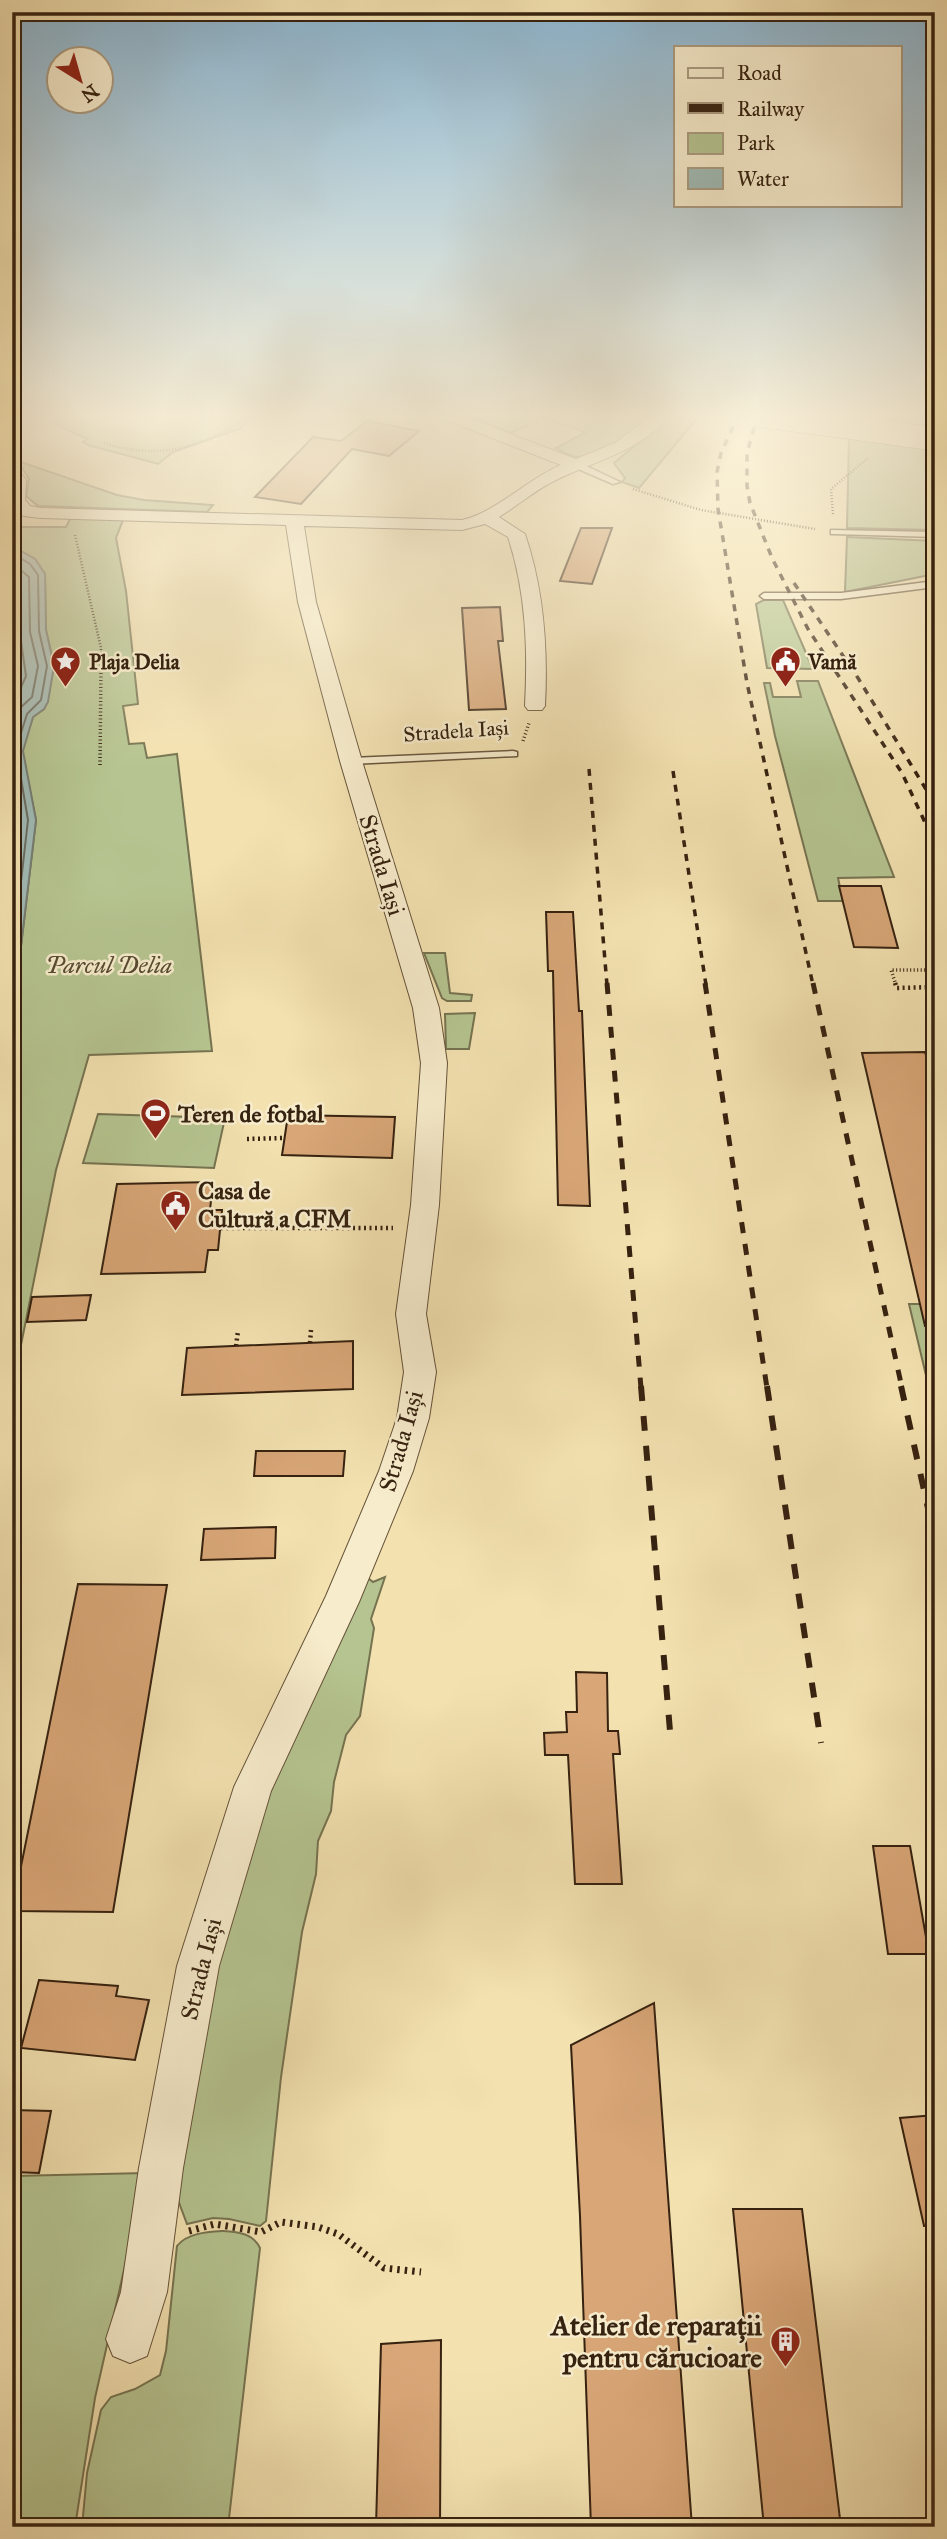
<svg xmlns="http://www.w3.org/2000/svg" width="947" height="2539" viewBox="0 0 947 2539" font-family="'IM FELL Great Primer',serif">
  <rect width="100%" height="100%" fill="#f3e1b0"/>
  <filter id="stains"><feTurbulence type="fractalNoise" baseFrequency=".00286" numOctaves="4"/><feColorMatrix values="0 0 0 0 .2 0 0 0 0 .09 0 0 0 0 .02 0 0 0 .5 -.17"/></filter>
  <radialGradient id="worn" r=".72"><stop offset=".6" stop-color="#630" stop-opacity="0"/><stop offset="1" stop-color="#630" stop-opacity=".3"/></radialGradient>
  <path fill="#b5c490" stroke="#767350" stroke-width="2" d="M 65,414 L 142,414 L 160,419 C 180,405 216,415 237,421 L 247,414 L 259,414 L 239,429 L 173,452 L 158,464 L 88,445 L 83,442 L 87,439 L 57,425 L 51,419 Z
    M 465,414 L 657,414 C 637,430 605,457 577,457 C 571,457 562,451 556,448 L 586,432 L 543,418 L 511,433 Z
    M 673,414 L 699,416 L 639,488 L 622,482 L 625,478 L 614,463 Z
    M 857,414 L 935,414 L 935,428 L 855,418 Z
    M 849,437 L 935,449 L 935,530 L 847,528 Z
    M 18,461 L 117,495 L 144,500 L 213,505 L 207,512 L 38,506 L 26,496 L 29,479 Z
    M 71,517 L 123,520 L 116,538 L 126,591 L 138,704 L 123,706 L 129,744 L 144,743 L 147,758 L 177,754 L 212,1051 L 89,1055 L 56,1170 L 12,1390 L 12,997 L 18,971 L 36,820 L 22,751 L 33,717 L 44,709 L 47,702 L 54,666 L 46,630 L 45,574 L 35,559 L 12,546 L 12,527 L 66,527 Z
    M 847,537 L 935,541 L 935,574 L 845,592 Z
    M 764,600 L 783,600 L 813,669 L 767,668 L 756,604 Z
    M 797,681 L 818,681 L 894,877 L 838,878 L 843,901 L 818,901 L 775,736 L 764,683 L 770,683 L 773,697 L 801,697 Z
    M 424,953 L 445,953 L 450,993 L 472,995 L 471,1001 L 447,1001 L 442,998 Z
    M 475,1013 L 469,1049 L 446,1049 L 445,1014 Z
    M 98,1114 L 225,1118 L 214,1168 L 83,1163 Z
    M 909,1304 L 935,1304 L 935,1413 Z
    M 385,1577 L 371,1619 L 374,1628 L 360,1716 L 346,1735 L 334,1782 L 331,1811 L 318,1841 L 316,1874 L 302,1932 L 281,2077 L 266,2221 L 260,2226 L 229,2219 L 213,2218 L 187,2224 L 178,2200 L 201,2015 L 264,1787 L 368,1578 L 373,1582 Z
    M 146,2173 L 95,2398 L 75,2527 L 12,2527 L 12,2176 Z
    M 223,2231 C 238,2232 253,2233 260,2248 L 228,2527 L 82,2527 L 87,2473 L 101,2410 L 111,2397 L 135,2389 L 160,2375 L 166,2351 L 177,2246 C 187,2233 207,2232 223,2231 Z"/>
  <path fill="#a0bbb6" stroke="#767e74" stroke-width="2" d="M 12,546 L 35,559 L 45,574 L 46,630 L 54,666 L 48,702 L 44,709 L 33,717 L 23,751 L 36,820 L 18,971 L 12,997 Z"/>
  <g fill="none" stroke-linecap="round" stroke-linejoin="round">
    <path stroke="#6b6e63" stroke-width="2" d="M 12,553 L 30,564 L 38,575 L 39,631 L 47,666 L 41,700 L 27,714 L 16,749 L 28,820 L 12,961
      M 12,563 L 29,577 L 30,632 L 38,666 L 32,697 L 19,709 L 12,730
      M 12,575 L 19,581 L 19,627 L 26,676 L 19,692 L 12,701
      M 12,781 L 20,820 L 12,885"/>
  </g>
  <path fill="#d8a677" stroke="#362210" stroke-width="2" d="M 367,421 L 419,431 L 389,456 L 352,449 L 301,504 L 255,497 L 313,437 L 341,441 Z
    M 581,528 L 612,528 L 592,584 L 560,581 Z
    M 500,607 L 503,641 L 498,641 L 506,709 L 469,710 L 462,608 Z
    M 839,886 L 881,886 L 898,948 L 854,947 Z
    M 546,912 L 573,912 L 579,1011 L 582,1011 L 590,1206 L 558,1205 L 553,971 L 548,971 Z
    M 925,1052 L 935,1086 L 935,1325 L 925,1326 L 862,1053 Z
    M 288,1115 L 395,1117 L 392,1158 L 282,1155 Z
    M 213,1182 L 210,1210 L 222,1210 L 218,1250 L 208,1250 L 205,1272 L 101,1274 L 117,1184 Z
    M 91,1295 L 86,1320 L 27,1322 L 32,1297 Z
    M 353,1341 L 353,1389 L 182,1395 L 187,1348 Z
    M 256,1451 L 345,1451 L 343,1476 L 254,1476 Z
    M 276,1527 L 275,1558 L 201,1560 L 204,1529 Z
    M 78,1584 L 167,1585 L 113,1912 L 12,1911 Z
    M 576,1672 L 607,1673 L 608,1731 L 618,1731 L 620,1754 L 613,1754 L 622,1884 L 575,1884 L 568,1755 L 545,1755 L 544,1733 L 567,1732 L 566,1712 L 577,1712 Z
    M 873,1846 L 910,1846 L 929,1954 L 888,1954 Z
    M 39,1980 L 118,1986 L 116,1996 L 149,2000 L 135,2060 L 21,2048 Z
    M 654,2003 L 692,2527 L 591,2527 L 580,2216 L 571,2045 Z
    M 12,2110 L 51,2111 L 39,2173 L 12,2172 Z
    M 935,2115 L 935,2225 L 924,2226 L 900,2118 Z
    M 733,2209 L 802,2209 L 841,2527 L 764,2527 Z
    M 441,2340 L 440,2527 L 376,2527 L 381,2344 Z"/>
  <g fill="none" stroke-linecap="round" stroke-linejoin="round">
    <defs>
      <path id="service" d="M 576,464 L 582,464 L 620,482 L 613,484 L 576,468 Z
        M 831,530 L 935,532 L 935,537 L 834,534 L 831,534 Z
        M 935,581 L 935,587 L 841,599 L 764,599 L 760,596 L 764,593 L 841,593 Z
        M 513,751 L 517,752 L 517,756 L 351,764 L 346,761 L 351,758 Z"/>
      <path id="minor" d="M 436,414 L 458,414 L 576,459 L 615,443 L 654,414 L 671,414 C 641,452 593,461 554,481 C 534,491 517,506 499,517 L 525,534 C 544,590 548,647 545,706 L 542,710 L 528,710 L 525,706 C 528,648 526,592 508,537 L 485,524 L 462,530 L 304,526 L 316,602 L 362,761 L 439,1008 L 447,1063 L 439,1205 L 426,1314 L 436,1372 L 429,1418 L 413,1471 L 359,1602 L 271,1791 L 219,1966 L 183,2168 L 167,2292 L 147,2356 L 130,2363 L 113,2356 L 106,2339 L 121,2292 L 139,2168 L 177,1966 L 234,1787 L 326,1596 L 379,1471 L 397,1418 L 404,1372 L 396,1314 L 411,1205 L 421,1063 L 413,1008 L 340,761 L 298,602 L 286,525 L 41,518 C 35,517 24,517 18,514 C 7,507 12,480 12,469 L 18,470 L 26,480 L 25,500 L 30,506 L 41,508 L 462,520 C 497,512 527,479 561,465 L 438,417 Z"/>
    </defs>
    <use href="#service" stroke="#655238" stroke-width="3"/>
    <use href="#minor" stroke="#655238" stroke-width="2"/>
    <path stroke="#362210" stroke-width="2.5" stroke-dasharray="1 2" stroke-linecap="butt" d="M 104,443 C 160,461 205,447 252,414
      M 633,489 L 701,510 L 815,529
      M 833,514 L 831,489 L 868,458
      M 75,535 L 101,648 L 101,667"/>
    <path stroke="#362210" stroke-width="3.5" stroke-dasharray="1 2.5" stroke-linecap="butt" d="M 523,741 L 529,723
      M 100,765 L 101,665
      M 896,985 L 891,970 L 926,970"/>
    <path stroke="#362210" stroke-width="4.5" stroke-dasharray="2 3.5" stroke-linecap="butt" d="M 895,983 L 897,988 L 935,987
      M 247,1139 L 284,1138
      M 221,1228 L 393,1228
      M 310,1343 L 311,1330
      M 236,1346 L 238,1331"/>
    <path stroke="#362210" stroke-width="7" stroke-dasharray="2.5 5" stroke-linecap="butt" d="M 189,2231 L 215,2224 L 261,2232 L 281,2222 L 318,2227 L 338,2234 L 384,2268 L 421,2272"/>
    <use href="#service" fill="#f7eccc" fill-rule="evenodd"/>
    <use href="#minor" fill="#f7eccc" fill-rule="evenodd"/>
    <path stroke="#362210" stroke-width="3.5" stroke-dasharray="7 7" stroke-linecap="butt" d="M 739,414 L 721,453 L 717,472 L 718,509 L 747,683 L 813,985
      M 758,414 L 747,453 L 747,486 L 750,503 L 772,558 L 808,629 L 902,773 L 935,844
      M 794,583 L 858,678 L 935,804
      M 589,769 L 607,985
      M 673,771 L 706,985"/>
    <path stroke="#362210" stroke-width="5" stroke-dasharray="11 11" stroke-linecap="butt" d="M 607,983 L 641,1388
      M 705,983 L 767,1388
      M 813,983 L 902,1388"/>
    <path stroke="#362210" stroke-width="6" stroke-dasharray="15 15" stroke-linecap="butt" d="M 641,1386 L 670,1731
      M 767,1386 L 821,1743
      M 901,1386 L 935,1540"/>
    <defs>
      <path id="secondary-bridge" d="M 750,414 L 935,439"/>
    </defs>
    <use href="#secondary-bridge" stroke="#362210" stroke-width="24" stroke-linecap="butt"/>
    <path stroke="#362210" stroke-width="2.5" stroke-dasharray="1 2" stroke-linecap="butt" d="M 704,414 L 724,417"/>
    <use href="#secondary-bridge" stroke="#f7eccc" stroke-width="23"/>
  </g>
  <linearGradient id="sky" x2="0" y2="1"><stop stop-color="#8bb7d4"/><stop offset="0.54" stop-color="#faf2db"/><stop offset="1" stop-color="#faf2db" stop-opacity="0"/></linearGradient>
  <rect width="947" height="769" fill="url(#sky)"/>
  <defs>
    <symbol id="sight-pin" viewBox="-11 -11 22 30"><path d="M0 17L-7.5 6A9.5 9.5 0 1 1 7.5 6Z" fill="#8f2418" stroke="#f7eccc"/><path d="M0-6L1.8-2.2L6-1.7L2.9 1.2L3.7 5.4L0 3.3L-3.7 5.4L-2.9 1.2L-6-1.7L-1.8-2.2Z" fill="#fff"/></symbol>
    <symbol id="civic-pin" viewBox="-11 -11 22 30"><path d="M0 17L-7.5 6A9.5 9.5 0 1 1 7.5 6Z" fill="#8f2418" stroke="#f7eccc"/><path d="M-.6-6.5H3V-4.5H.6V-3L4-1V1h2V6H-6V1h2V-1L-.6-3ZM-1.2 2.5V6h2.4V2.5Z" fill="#fff"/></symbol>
    <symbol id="stadium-pin" viewBox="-11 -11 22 30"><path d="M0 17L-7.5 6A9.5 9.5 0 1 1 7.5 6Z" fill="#8f2418" stroke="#f7eccc"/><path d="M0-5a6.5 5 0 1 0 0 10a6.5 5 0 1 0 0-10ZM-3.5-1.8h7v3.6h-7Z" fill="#fff"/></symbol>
    <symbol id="building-pin" viewBox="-11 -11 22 30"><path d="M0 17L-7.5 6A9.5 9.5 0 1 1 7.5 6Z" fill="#8f2418" stroke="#f7eccc"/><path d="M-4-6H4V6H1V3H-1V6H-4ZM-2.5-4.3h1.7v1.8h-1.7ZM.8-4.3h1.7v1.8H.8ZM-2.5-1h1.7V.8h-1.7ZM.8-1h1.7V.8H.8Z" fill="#fff"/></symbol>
  </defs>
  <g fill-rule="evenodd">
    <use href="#sight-pin" x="48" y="644" width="35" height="47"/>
    <use href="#civic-pin" x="768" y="644" width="35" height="47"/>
    <use href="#stadium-pin" x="138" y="1096" width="35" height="47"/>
    <use href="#civic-pin" x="158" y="1188" width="35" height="47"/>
    <use href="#building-pin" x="768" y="2324" width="35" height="47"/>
  </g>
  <g text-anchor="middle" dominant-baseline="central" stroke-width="5" stroke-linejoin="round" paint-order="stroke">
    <g font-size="21" font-weight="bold" fill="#362210" stroke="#f7eccc" text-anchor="start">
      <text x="89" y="662">Plaja Delia</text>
      <text x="808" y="662">Vamă</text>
    </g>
    <g font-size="21" fill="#362210" stroke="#f7eccc">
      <text transform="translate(456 731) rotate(-4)">Stradela Iași</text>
    </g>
    <g font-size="24" fill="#362210" stroke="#f7eccc">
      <text transform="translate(382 865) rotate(73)">Strada Iași</text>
      <text transform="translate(401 1441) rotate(-74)">Strada Iași</text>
      <text transform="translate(201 1969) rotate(-76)">Strada Iași</text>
    </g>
    <g font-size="24" font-style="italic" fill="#564a30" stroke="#f7eccc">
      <text x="109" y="965">Parcul Delia</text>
    </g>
    <g font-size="24" font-weight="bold" fill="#362210" stroke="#f7eccc" text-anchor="start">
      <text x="178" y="1114">Teren de fotbal</text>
      <text x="198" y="1191">Casa de<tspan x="198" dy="28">Cultură a CFM</tspan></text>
    </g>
    <g font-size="28" font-weight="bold" fill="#362210" stroke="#f7eccc" text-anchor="end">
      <text x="762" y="2325">Atelier de reparații<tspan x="762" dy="32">pentru cărucioare</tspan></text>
    </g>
  </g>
  <rect width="947" height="2539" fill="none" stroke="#f3e1b0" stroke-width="42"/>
  <rect x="14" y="14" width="919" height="2511" fill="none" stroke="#362210" stroke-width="3.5"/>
  <rect x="21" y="21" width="905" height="2497" fill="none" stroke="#362210" stroke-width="2"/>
  <rect x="674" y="46" width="228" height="161" fill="#f7eccc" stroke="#aa9b81" stroke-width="2"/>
  <rect x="688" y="68" width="35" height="10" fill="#f7eccc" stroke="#aa9b81" stroke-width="2"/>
  <text x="737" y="80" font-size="21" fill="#362210">Road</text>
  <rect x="688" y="103" width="35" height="10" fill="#362210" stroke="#aa9b81" stroke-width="2"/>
  <text x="737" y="116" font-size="21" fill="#362210">Railway</text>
  <rect x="688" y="133" width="35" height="21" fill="#b5c490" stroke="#aa9b81" stroke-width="2"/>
  <text x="737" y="150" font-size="21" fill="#362210">Park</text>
  <rect x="688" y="168" width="35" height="21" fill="#a0bbb6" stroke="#aa9b81" stroke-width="2"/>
  <text x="737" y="186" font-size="21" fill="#362210">Water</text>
  <g transform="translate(80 80) rotate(143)"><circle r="33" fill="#f7eccc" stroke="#aa9b81" stroke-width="2"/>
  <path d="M0-5L12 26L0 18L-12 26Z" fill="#8f2418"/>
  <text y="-10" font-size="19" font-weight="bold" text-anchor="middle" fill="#362210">N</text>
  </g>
  <rect width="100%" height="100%" filter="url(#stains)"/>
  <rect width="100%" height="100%" fill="url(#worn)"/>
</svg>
